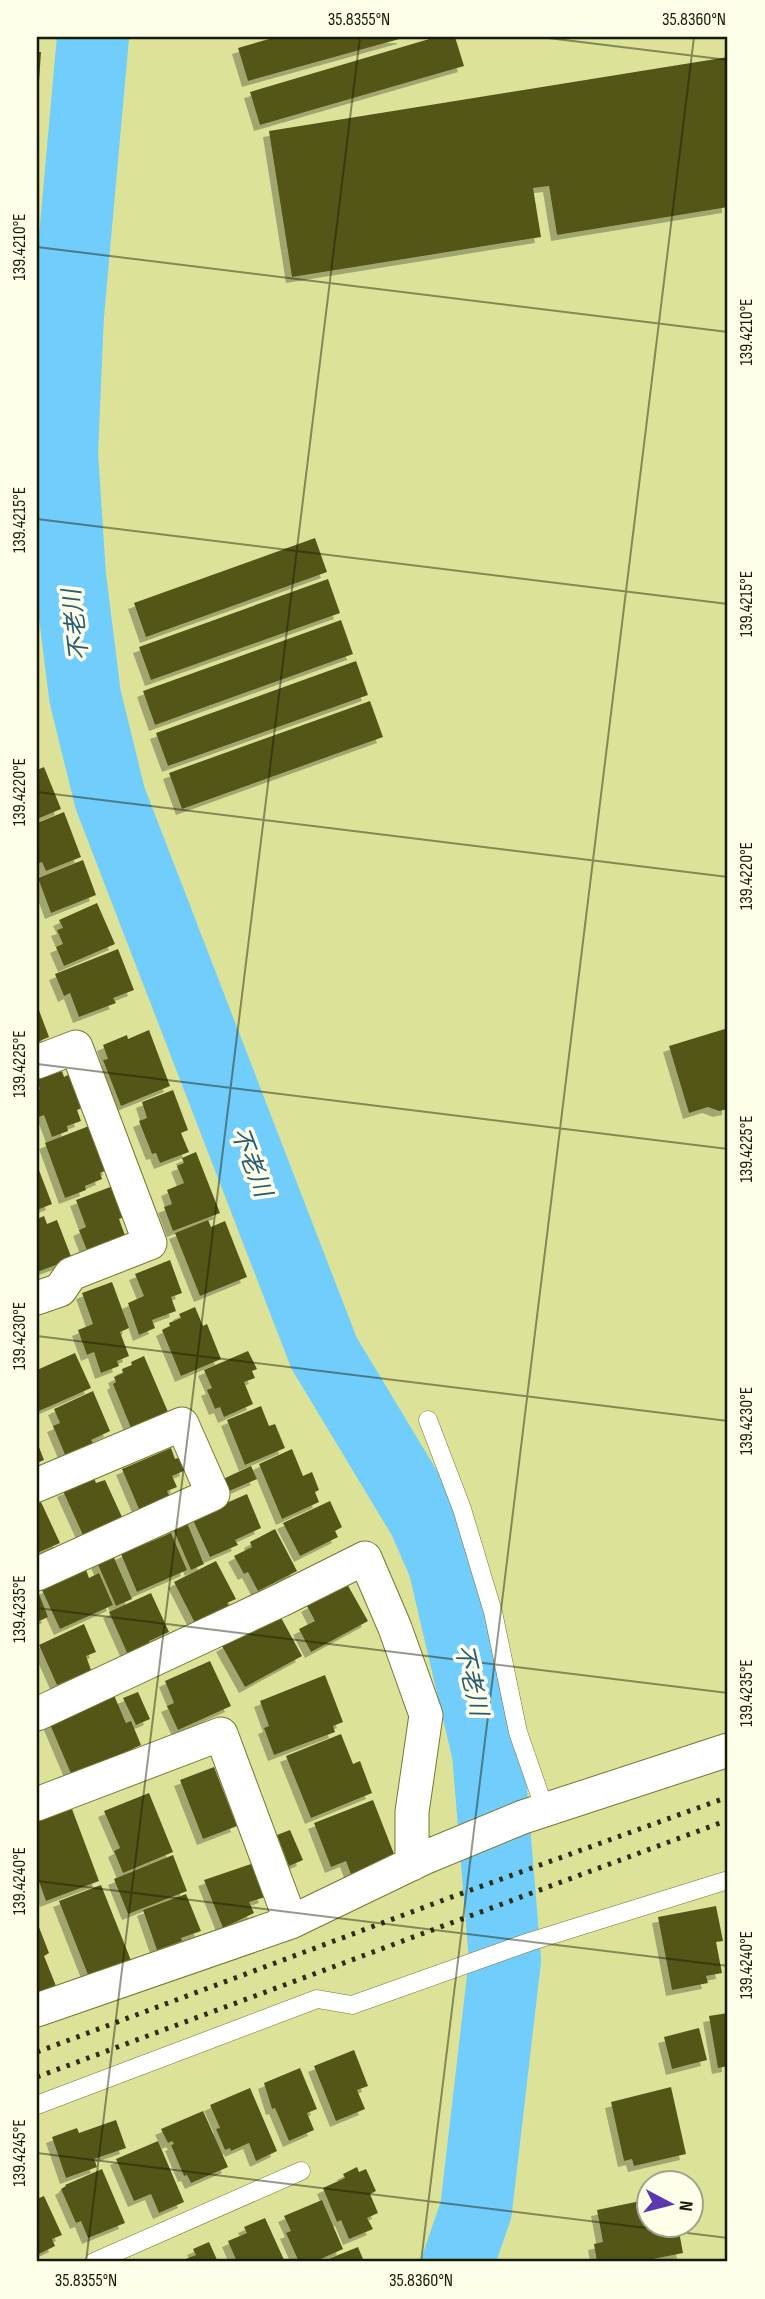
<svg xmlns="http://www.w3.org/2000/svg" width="765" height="2299" viewBox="0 0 765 2299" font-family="'Sofia Sans Condensed','Noto Sans JP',sans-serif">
  <defs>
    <filter id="shadow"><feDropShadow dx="-6" dy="6" stdDeviation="0" flood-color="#0004"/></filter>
  </defs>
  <rect width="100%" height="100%" fill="#dce399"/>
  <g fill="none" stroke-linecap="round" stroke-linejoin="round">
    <path stroke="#70cdfc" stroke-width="72" d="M 93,37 L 68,315 L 62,453 L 70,576 L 85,696 L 110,798 L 324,1353 L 424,1519 L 444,1565 L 488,1753 L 505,1960 L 476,2210 L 458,2262"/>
  </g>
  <path fill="#535618" filter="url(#shadow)" d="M 276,37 L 403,37 L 403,38 L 248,81 L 238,48 Z
    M 436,37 L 455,37 L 464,66 L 260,125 L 250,92 Z
    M 37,52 L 41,52 L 39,81 L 37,81 Z
    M 728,57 L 728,207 L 557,235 L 549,186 L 533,188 L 541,237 L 292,277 L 269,131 Z
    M 315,538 L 327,572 L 146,637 L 134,603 Z
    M 328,579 L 340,613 L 151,680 L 139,647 Z
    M 341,620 L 353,654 L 155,725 L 143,691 Z
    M 356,661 L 368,695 L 168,766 L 156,733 Z
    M 370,701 L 383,737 L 182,809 L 169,773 Z
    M 44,767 L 61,809 L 37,819 L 37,770 Z
    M 64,812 L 81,857 L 46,871 L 42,862 L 37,864 L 37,823 Z
    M 83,860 L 96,895 L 51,913 L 38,878 Z
    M 97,903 L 115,944 L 64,966 L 56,947 L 63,944 L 57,930 L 63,928 L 59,920 Z
    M 118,949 L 134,990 L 113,998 L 116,1003 L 79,1017 L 70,993 L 64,996 L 55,974 Z
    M 37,1005 L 49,1037 L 37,1042 Z
    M 728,1028 L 728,1109 L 719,1111 L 708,1107 L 689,1113 L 669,1046 Z
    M 149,1030 L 170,1086 L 121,1106 L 103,1060 L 108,1059 L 103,1045 L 127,1035 L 128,1039 Z
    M 62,1071 L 64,1077 L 70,1074 L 82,1108 L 77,1110 L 81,1121 L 67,1126 L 68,1131 L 52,1137 L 44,1115 L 39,1117 L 37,1111 L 37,1090 L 40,1089 L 37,1080 Z
    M 173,1090 L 188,1130 L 181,1133 L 189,1152 L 160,1163 L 156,1153 L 152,1154 L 139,1121 L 147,1118 L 142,1102 Z
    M 89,1126 L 109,1169 L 100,1173 L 102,1179 L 85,1186 L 86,1190 L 65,1198 L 45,1143 Z
    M 196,1152 L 220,1213 L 173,1231 L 164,1207 L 172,1204 L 167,1190 L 184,1183 L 177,1166 L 184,1163 L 182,1158 Z
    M 37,1165 L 52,1204 L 37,1210 Z
    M 113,1186 L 124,1217 L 119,1219 L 126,1238 L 88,1253 L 79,1230 L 86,1227 L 76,1200 Z
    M 44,1216 L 47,1224 L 57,1220 L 72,1259 L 37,1272 L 37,1219 Z
    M 208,1220 L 211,1227 L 225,1221 L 247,1277 L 200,1296 L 175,1233 Z
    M 170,1260 L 182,1293 L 171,1297 L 176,1311 L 152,1320 L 155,1328 L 139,1335 L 128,1303 L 144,1296 L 135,1274 Z
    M 112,1282 L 129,1328 L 120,1332 L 129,1356 L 117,1361 L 119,1366 L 101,1373 L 94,1352 L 87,1355 L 78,1330 L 93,1324 L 82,1293 Z
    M 195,1307 L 203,1326 L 207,1324 L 221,1359 L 181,1376 L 162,1330 L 170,1326 L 169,1323 L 181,1318 L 179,1314 Z
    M 248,1351 L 257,1369 L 252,1371 L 255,1378 L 244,1382 L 253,1404 L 224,1417 L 220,1407 L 215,1409 L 207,1390 L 212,1388 L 204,1370 Z
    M 75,1353 L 91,1388 L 39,1411 L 37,1409 L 37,1370 Z
    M 144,1356 L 168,1412 L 131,1428 L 113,1384 L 116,1382 L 114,1377 L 123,1373 L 122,1369 L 132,1365 L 131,1362 Z
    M 93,1391 L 110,1431 L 91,1440 L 94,1445 L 66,1457 L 53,1426 L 60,1423 L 54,1409 Z
    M 261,1406 L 269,1426 L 275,1424 L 285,1448 L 245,1465 L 227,1420 Z
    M 37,1442 L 44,1460 L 37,1463 Z
    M 171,1448 L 175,1459 L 181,1457 L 186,1470 L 172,1476 L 177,1487 L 167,1491 L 170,1497 L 139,1509 L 122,1469 Z
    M 292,1449 L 303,1476 L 312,1472 L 319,1490 L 315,1492 L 319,1502 L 282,1519 L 259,1464 Z
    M 251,1466 L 257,1479 L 227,1492 L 221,1480 Z
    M 94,1478 L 96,1483 L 105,1480 L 122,1517 L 83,1535 L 63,1491 Z
    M 247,1494 L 261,1528 L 235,1540 L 238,1545 L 210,1557 L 192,1518 Z
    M 330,1501 L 342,1527 L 335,1531 L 338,1537 L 300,1556 L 283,1523 Z
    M 41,1502 L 60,1543 L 37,1553 L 37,1504 Z
    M 185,1518 L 204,1564 L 191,1570 L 171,1524 Z
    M 275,1529 L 297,1571 L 258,1591 L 248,1572 L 244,1574 L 234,1556 L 252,1547 L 250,1542 Z
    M 171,1533 L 187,1570 L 137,1592 L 121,1554 Z
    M 112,1553 L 132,1599 L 116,1606 L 96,1560 Z
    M 216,1561 L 236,1599 L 227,1603 L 229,1607 L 196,1625 L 174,1582 Z
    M 86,1570 L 89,1578 L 99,1573 L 113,1605 L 60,1629 L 42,1590 Z
    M 347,1584 L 368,1621 L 311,1652 L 299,1629 L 315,1621 L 307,1606 Z
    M 37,1589 L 48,1617 L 37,1622 Z
    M 151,1593 L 169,1632 L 149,1641 L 151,1646 L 129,1657 L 109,1612 Z
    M 279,1614 L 302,1656 L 245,1687 L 222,1646 Z
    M 84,1624 L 96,1652 L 86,1656 L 91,1670 L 57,1685 L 39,1645 Z
    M 210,1661 L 231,1706 L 178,1730 L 167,1706 L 174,1703 L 165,1681 Z
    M 325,1675 L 343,1722 L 333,1726 L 335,1732 L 274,1755 L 264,1728 L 269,1726 L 260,1701 Z
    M 138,1692 L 150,1719 L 136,1725 L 123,1698 Z
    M 113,1693 L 126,1723 L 131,1721 L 141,1745 L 72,1776 L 49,1722 Z
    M 341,1734 L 353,1764 L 360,1761 L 372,1793 L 311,1818 L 286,1756 Z
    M 214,1767 L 237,1826 L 203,1839 L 180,1780 Z
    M 149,1793 L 173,1852 L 123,1873 L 114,1851 L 120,1848 L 104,1811 Z
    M 373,1800 L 396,1859 L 352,1877 L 346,1861 L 331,1867 L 314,1823 Z
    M 72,1809 L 99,1881 L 46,1901 L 37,1876 L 37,1822 Z
    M 290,1830 L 303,1860 L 289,1866 L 277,1835 Z
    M 173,1855 L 187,1891 L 128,1914 L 114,1879 Z
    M 251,1864 L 265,1897 L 249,1902 L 254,1913 L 223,1928 L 204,1880 Z
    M 101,1885 L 132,1963 L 90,1980 L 59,1901 Z
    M 186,1894 L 201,1931 L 181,1938 L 182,1941 L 157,1950 L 143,1910 Z
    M 716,1906 L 723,1941 L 716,1942 L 722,1973 L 706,1976 L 708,1983 L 672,1990 L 658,1917 Z
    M 37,1922 L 49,1953 L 44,1956 L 56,1986 L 37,1994 Z
    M 728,2013 L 728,2066 L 718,2068 L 709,2016 Z
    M 699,2028 L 707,2060 L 672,2069 L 664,2037 Z
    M 354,2050 L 368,2086 L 357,2090 L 365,2109 L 336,2121 L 314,2066 Z
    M 300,2068 L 317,2109 L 307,2113 L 314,2130 L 289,2141 L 275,2108 L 272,2109 L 264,2083 Z
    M 671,2087 L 686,2154 L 634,2166 L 632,2159 L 624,2161 L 611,2102 Z
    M 250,2088 L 277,2151 L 256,2161 L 249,2143 L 231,2151 L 230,2148 L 225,2150 L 216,2129 L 220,2128 L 210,2105 Z
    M 203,2111 L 228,2167 L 191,2183 L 187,2175 L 184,2176 L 171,2145 L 174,2144 L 172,2141 L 168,2143 L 161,2129 Z
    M 116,2120 L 126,2148 L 94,2159 L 97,2167 L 66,2178 L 52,2137 L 77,2128 L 79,2133 Z
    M 158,2141 L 184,2202 L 159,2213 L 151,2194 L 134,2201 L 116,2159 Z
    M 357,2167 L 359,2172 L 366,2169 L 376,2191 L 370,2194 L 378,2213 L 367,2218 L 373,2229 L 349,2239 L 341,2220 L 337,2222 L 323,2188 L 345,2178 L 343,2174 Z
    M 102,2169 L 125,2223 L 88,2238 L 81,2221 L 76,2223 L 61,2189 L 66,2186 L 65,2185 Z
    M 44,2196 L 62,2235 L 52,2239 L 55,2246 L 37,2255 L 37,2199 Z
    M 650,2199 L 650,2226 L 678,2226 L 683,2253 L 638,2262 L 597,2262 L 594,2244 L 603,2242 L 597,2210 Z
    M 322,2200 L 343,2249 L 314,2262 L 299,2262 L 286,2233 L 291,2231 L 284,2216 Z
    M 265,2218 L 285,2262 L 237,2262 L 228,2241 L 247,2233 L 244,2227 Z
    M 209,2242 L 218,2262 L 178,2262 L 196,2255 L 193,2249 Z
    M 358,2247 L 363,2259 L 362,2262 L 321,2262 Z"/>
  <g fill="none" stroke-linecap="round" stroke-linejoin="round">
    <defs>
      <path id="service" d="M 428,1420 L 462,1509 L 493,1612 L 518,1732 L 545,1810
        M 37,2105 L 317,1999 L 352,2005 L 529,1942 L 728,1880
        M 94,2262 L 301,2171"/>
      <path id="minor" d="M 37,1062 L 76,1047 L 150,1243 L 71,1274 L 60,1290 L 37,1298
        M 37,1485 L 182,1424 L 213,1494 L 37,1574
        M 37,1714 L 281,1600 L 365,1558 L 395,1628 L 426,1715 L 412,1812 L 412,1864
        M 37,1804 L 221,1734 L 291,1922
        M 37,2010 L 291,1922 L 426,1857 L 523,1817 L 728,1750"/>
    </defs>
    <use href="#service" stroke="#747830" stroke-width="19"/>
    <use href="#minor" stroke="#747830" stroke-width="35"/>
    <use href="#service" stroke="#fff" stroke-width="18"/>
    <use href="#minor" stroke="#fff" stroke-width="33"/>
    <path stroke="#2c2e0f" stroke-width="5" stroke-dasharray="3.5 7" stroke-linecap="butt" d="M 37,2052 L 449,1898 L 728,1797
      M 37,2077 L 728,1820"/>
  </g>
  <path fill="none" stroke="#181a00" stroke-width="2" stroke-opacity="0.45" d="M 540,37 L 728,60M 37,247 L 728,332M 37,519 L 728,604M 37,792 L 728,877M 37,1064 L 728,1149M 37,1336 L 728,1421M 37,1608 L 728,1693M 37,1881 L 728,1966M 37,2153 L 728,2238M 86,2262 L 360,37M 421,2262 L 694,37"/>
  <g text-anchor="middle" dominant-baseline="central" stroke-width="7" stroke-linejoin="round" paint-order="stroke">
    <g font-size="24" font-style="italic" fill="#285b73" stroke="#fdffe9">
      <text transform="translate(76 625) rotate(-97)">不老川</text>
      <text transform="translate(251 1162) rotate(69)">不老川</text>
      <text transform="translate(471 1680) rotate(77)">不老川</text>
    </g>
  </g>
  <rect width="765" height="2299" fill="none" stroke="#fdffe9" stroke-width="77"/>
  <g transform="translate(670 2204) rotate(97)"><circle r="33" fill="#fdffe9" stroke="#a1a38c" stroke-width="2"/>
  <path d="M0-5L12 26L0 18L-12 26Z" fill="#5d37af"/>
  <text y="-10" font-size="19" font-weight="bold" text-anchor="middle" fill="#181a00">N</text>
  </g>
  <rect x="38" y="38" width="688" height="2222" fill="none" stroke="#181a00" stroke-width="2.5"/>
  <g font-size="18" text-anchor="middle" fill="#181a00">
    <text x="359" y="25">35.8355°N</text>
    <text x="694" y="25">35.8360°N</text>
    <text transform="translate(19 247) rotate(-90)" y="6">139.4210°E</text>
    <text transform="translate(746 332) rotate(-90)" y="6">139.4210°E</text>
    <text transform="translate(19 520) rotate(-90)" y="6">139.4215°E</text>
    <text transform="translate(746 604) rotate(-90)" y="6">139.4215°E</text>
    <text transform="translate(19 792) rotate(-90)" y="6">139.4220°E</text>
    <text transform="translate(746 876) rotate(-90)" y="6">139.4220°E</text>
    <text transform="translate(19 1064) rotate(-90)" y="6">139.4225°E</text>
    <text transform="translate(746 1149) rotate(-90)" y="6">139.4225°E</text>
    <text transform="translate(19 1336) rotate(-90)" y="6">139.4230°E</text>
    <text transform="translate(746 1421) rotate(-90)" y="6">139.4230°E</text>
    <text transform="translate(19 1609) rotate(-90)" y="6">139.4235°E</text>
    <text transform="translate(746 1693) rotate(-90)" y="6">139.4235°E</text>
    <text transform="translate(19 1881) rotate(-90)" y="6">139.4240°E</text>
    <text transform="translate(746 1965) rotate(-90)" y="6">139.4240°E</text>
    <text transform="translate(19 2153) rotate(-90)" y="6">139.4245°E</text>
    <text x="86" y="2286">35.8355°N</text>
    <text x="421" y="2286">35.8360°N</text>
  </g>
</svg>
